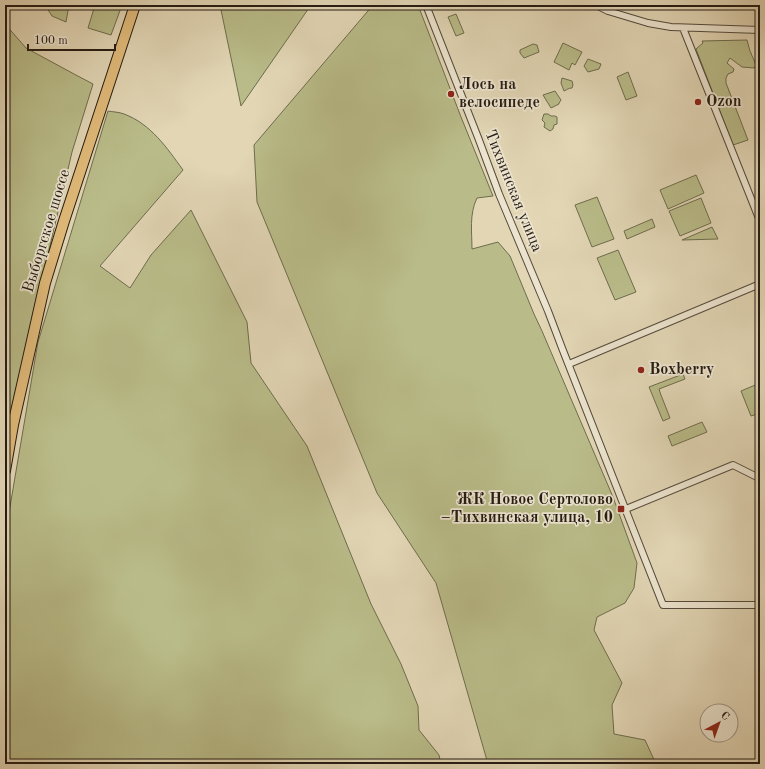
<svg xmlns="http://www.w3.org/2000/svg" width="765" height="769" viewBox="0 0 765 769" font-family="'Old Standard TT',serif">
  <rect width="100%" height="100%" fill="#e2d6b5"/>
  <filter id="stains"><feTurbulence type="fractalNoise" baseFrequency=".005" numOctaves="4"/><feColorMatrix values="0 0 0 0 .2 0 0 0 0 .09 0 0 0 0 .02 0 0 0 .5 -.17"/></filter>
  <radialGradient id="worn" r=".72"><stop offset=".6" stop-color="#630" stop-opacity="0"/><stop offset="1" stop-color="#630" stop-opacity=".3"/></radialGradient>
  <path fill="#b9bc89" stroke="#6e6c4e" d="M 45,5 L 69,5 L 66,22 L 52,16 Z
    M 95,5 L 122,5 L 111,35 L 88,28 Z
    M 220,5 L 311,5 L 241,106 Z
    M 373,5 L 418,5 L 461,117 L 493,196 L 477,198 C 469,214 472,233 472,249 L 498,242 L 510,256 L 534,314 L 542,331 L 613,497 L 637,563 L 634,588 L 625,603 L 597,617 L 594,630 L 622,683 L 612,705 L 614,734 L 645,740 L 656,764 L 488,764 L 436,583 L 377,493 L 257,202 L 254,145 Z
    M 456,14 L 464,33 L 456,36 L 448,17 Z
    M 5,24 L 26,48 L 74,74 L 93,84 L 72,152 L 5,438 Z
    M 747,40 L 750,51 L 756,65 L 754,68 L 742,67 L 730,58 L 727,63 L 734,69 L 733,72 L 728,74 L 726,78 L 726,83 L 748,140 L 733,145 L 696,49 L 703,43 L 702,41 Z
    M 563,43 L 582,52 L 575,65 L 572,63 L 569,70 L 554,62 Z
    M 533,44 L 537,45 L 539,52 L 524,58 L 520,53 L 520,50 Z
    M 588,59 L 601,64 L 599,69 L 588,72 L 584,66 Z
    M 628,72 L 637,96 L 626,100 L 617,77 Z
    M 562,78 L 572,81 L 573,85 L 572,88 C 568,88 567,90 564,91 L 561,83 Z
    M 555,91 L 561,100 L 559,103 L 559,104 L 551,108 L 543,95 Z
    M 108,111 C 113,112 119,112 124,114 C 151,124 167,148 183,170 L 100,266 L 130,288 L 151,255 L 191,210 L 247,322 L 251,363 L 307,446 L 371,604 L 401,664 L 418,706 L 419,730 L 439,755 L 441,764 L 5,764 L 5,536 L 38,342 Z
    M 544,114 L 548,114 L 551,116 L 555,116 L 557,117 L 557,124 L 554,125 L 553,129 L 550,131 L 544,127 L 545,123 L 542,120 Z
    M 696,175 L 704,193 L 668,209 L 660,190 Z
    M 597,197 L 614,239 L 592,247 L 575,205 Z
    M 701,198 L 711,223 L 680,236 L 669,211 Z
    M 652,219 L 655,227 L 627,239 L 624,231 Z
    M 712,227 L 718,239 L 682,240 Z
    M 618,250 L 636,292 L 615,300 L 597,258 Z
    M 683,374 L 685,379 L 659,389 L 661,395 L 670,418 L 663,421 L 649,387 Z
    M 760,383 L 760,413 L 751,416 L 741,391 Z
    M 702,422 L 707,432 L 672,446 L 668,436 Z"/>
  <g fill="none" stroke-linecap="round" stroke-linejoin="round">
    <defs>
      <path id="minor" d="M 426,5 L 479,140 L 499,194 L 548,311 L 562,348 L 663,605 L 760,605
        M 596,5 L 608,11 L 648,23 L 671,27 L 760,30
        M 683,28 L 760,221
        M 569,364 L 760,284
        M 626,509 L 733,465 L 757,477 L 760,476"/>
      <path id="primary" d="M 5,471 L 13,425 L 45,283 L 64,221 L 135,5"/>
    </defs>
    <use href="#minor" stroke="#544a3c" stroke-width="8"/>
    <use href="#primary" stroke="#241b13" stroke-width="12"/>
    <use href="#minor" stroke="#ece4cf" stroke-width="6"/>
    <use href="#primary" stroke="#e1bb7a" stroke-width="10"/>
  </g>
  <g fill="#8f2418" stroke="#ece4cf" stroke-width="1.5">
    <circle cx="451" cy="94" r="4"/>
    <circle cx="698" cy="102" r="4"/>
    <circle cx="641" cy="370" r="4"/>
    <rect x="617" y="505" width="8" height="8" rx="2"/>
  </g>
  <g text-anchor="middle" dominant-baseline="central" stroke-width="3.5" stroke-linejoin="round" paint-order="stroke">
    <g font-size="16" font-weight="bold" fill="#241b13" stroke="#ece4cf" text-anchor="start">
      <text x="459" y="85">Лось на<tspan x="459" dy="18">велосипеде</tspan></text>
      <text x="706" y="102">Ozon</text>
      <text x="649" y="370">Boxberry</text>
      <text x="613" y="500" text-anchor="end">ЖК Новое Сертолово<tspan x="613" dy="18">–Тихвинская улица, 10</tspan></text>
    </g>
    <g font-size="16" fill="#241b13" stroke="#ece4cf">
      <text transform="translate(513 191) rotate(68)">Тихвинская улица</text>
      <text transform="translate(47 231) rotate(-73)">Выборгское шоссе</text>
    </g>
  </g>
  <rect width="765" height="769" fill="none" stroke="#e2d6b5" stroke-width="20"/>
  <rect x="6" y="6" width="753" height="757" fill="none" stroke="#241b13" stroke-width="2"/>
  <rect x="10" y="10" width="745" height="749" fill="none" stroke="#241b13"/>
  <g transform="translate(719 723) rotate(41)"><circle r="19" fill="#ece4cf" stroke="#9c9484"/>
  <path d="M0-3L7 15L0 10L-7 15Z" fill="#8f2418"/>
  <text y="-6" font-size="11" font-weight="bold" text-anchor="middle" fill="#241b13">С</text>
  </g>
  <path d="M28 44v6h87v-6" fill="none" stroke="#241b13" stroke-width="2"/>
  <text x="34" y="44" font-size="12" fill="#241b13" stroke="#ece4cf" stroke-width="3" paint-order="stroke">100 m</text>
  <rect width="100%" height="100%" filter="url(#stains)"/>
  <rect width="100%" height="100%" fill="url(#worn)"/>
</svg>
